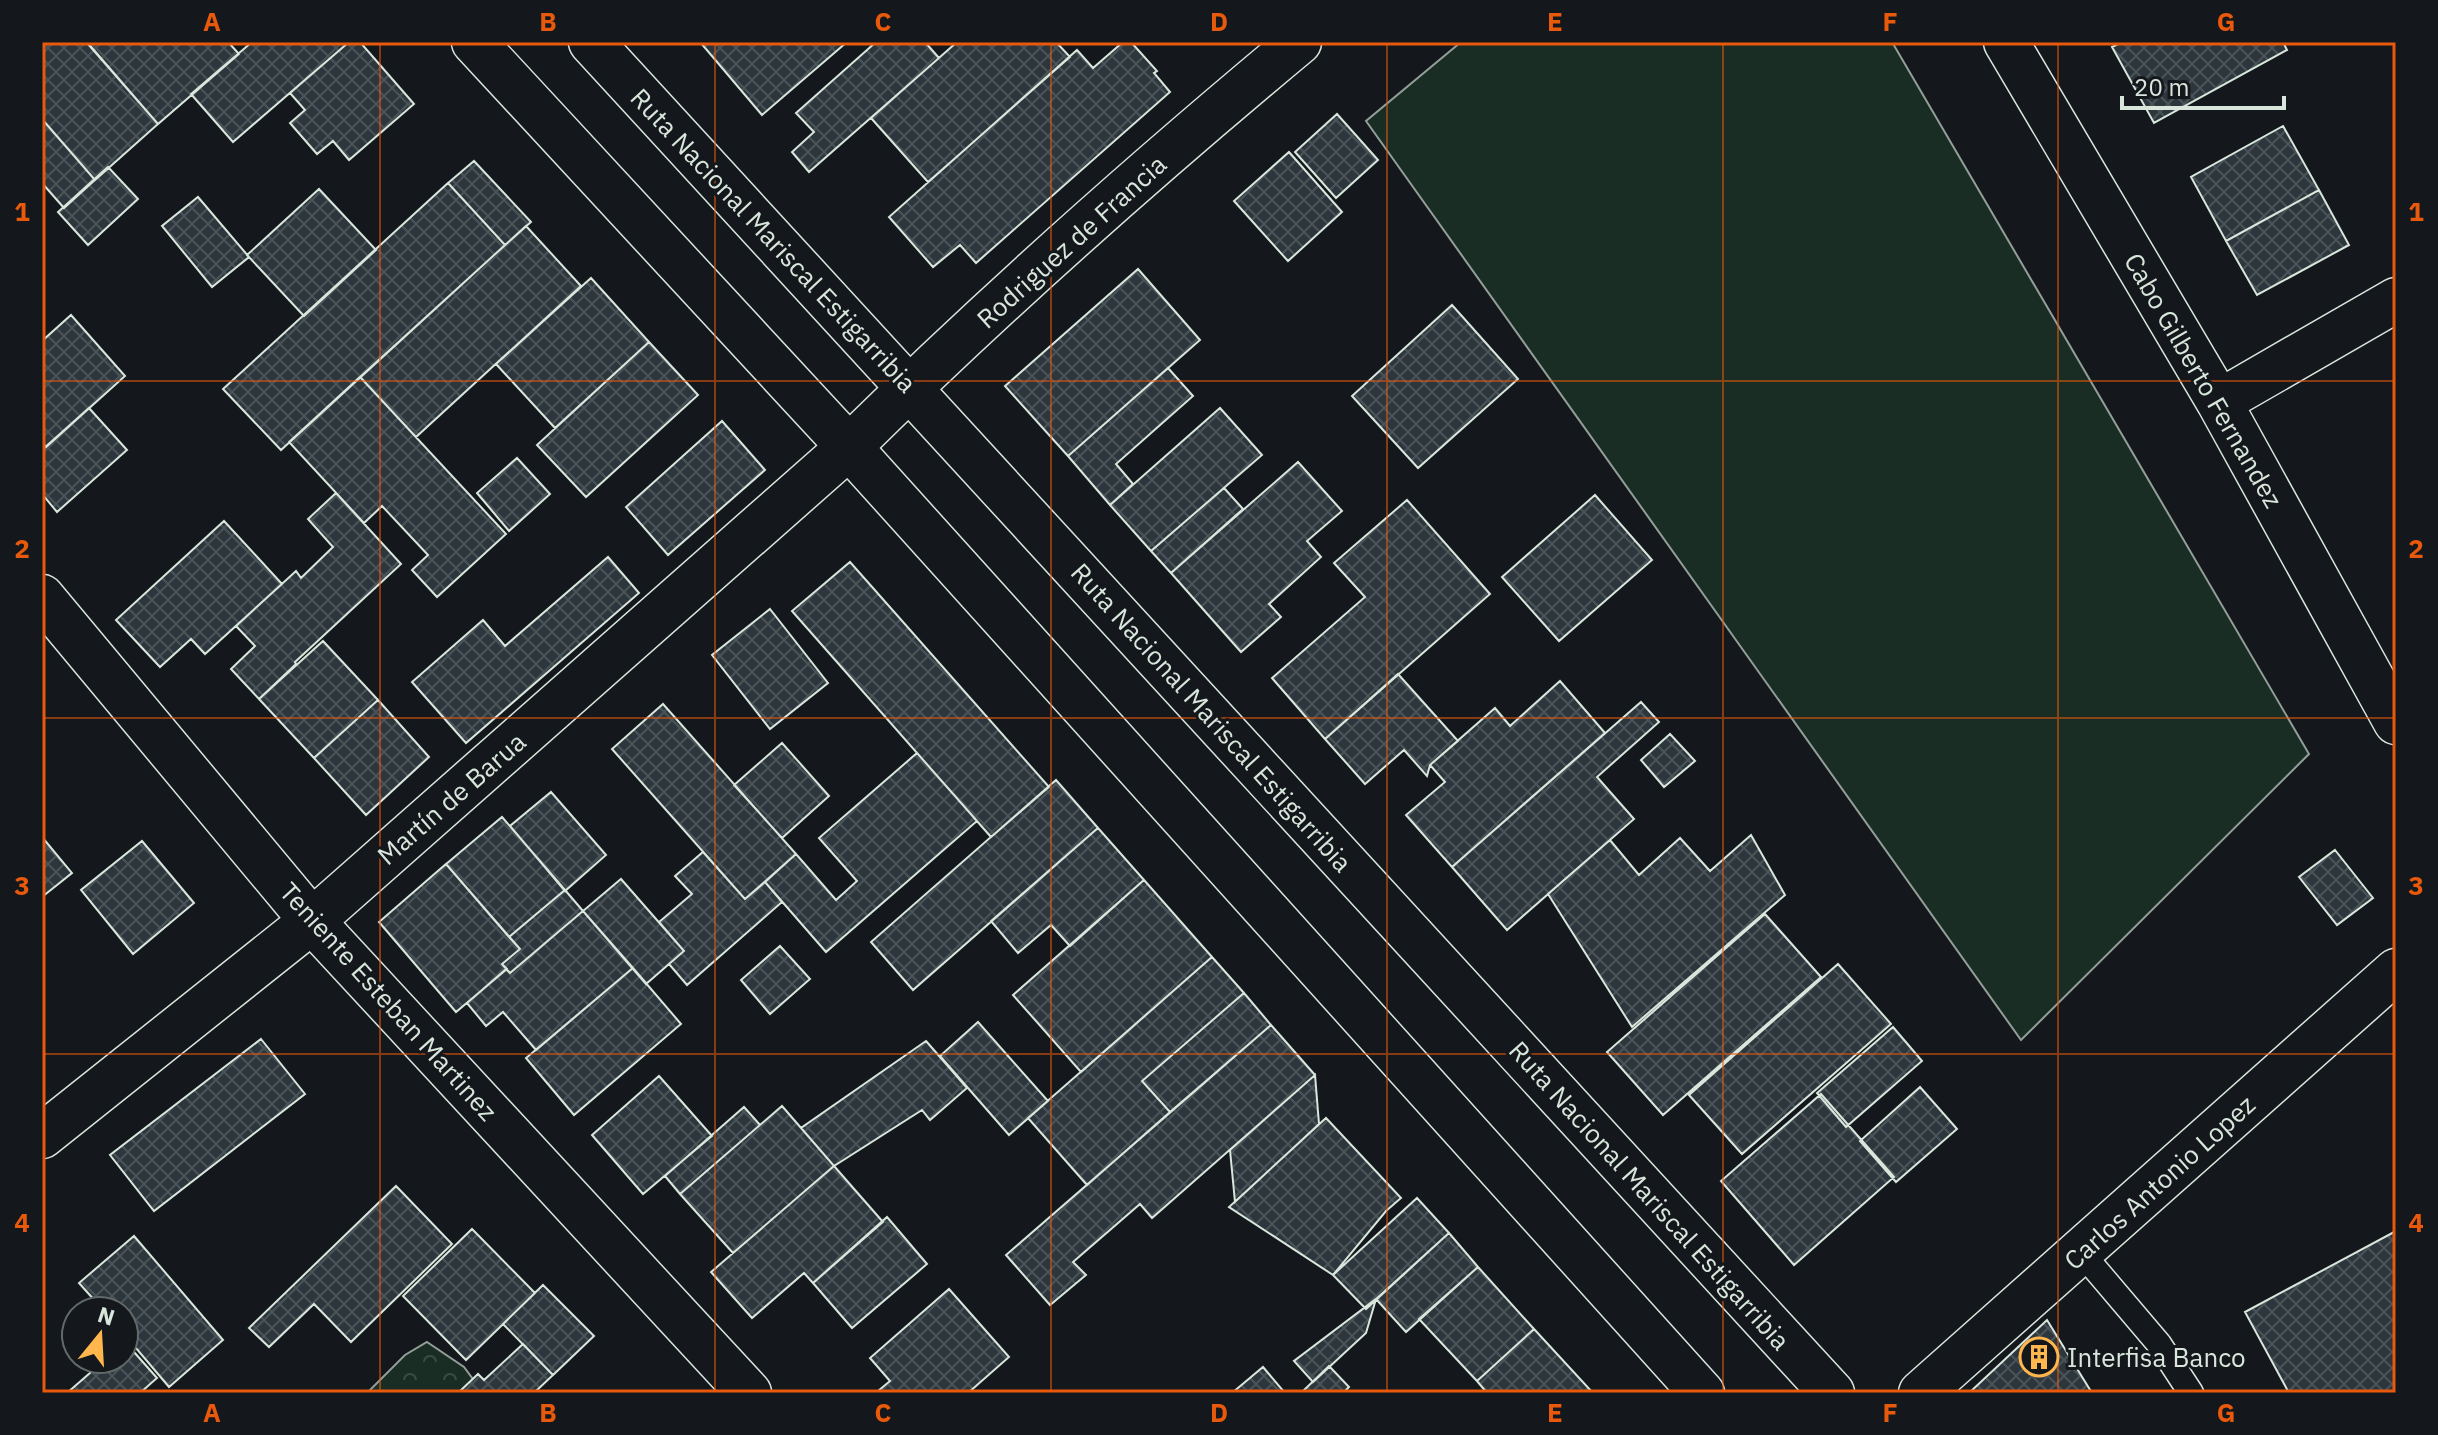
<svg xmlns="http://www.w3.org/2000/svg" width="2438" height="1435" viewBox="0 0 2438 1435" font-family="'IBM Plex Sans',sans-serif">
  <defs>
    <pattern id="forest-crowns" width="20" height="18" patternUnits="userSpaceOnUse" patternTransform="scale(2)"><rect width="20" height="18" fill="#1a2d24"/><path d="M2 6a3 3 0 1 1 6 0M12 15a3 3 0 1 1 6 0" fill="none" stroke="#3b4b43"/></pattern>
    <pattern id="building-cross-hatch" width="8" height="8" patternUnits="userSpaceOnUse" patternTransform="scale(2)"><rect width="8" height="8" fill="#2c363c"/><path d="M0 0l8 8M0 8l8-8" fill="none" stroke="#4a5358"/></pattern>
  </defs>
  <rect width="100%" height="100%" fill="#14181c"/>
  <path fill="#1a2d24" stroke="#939e99" stroke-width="2" d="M 1461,42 L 1892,42 L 2309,754 L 2021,1040 L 1366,121 Z"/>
  <path fill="url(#forest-crowns)" stroke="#939e99" stroke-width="2" d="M 427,1342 L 464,1367 L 478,1386 L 477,1393 L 367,1393 L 405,1355 Z"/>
  <path fill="url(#building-cross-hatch)" stroke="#d8e6dc" stroke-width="2" d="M 45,42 L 87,42 L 158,124 L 95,180 L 42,119 L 42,45 Z
    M 228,42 L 239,54 L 158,124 L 87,43 Z
    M 252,42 L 349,42 L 233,142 L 191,94 Z
    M 349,42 L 360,42 L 414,104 L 349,160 L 333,141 L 317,154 L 290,123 L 305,110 L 290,93 Z
    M 700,42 L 847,42 L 762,115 Z
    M 876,42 L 925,42 L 939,58 L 809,172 L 792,152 L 814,132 L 796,113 Z
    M 957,42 L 1056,42 L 1070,57 L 928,182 L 871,118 Z
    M 1123,42 L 1131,42 L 1157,71 L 1154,73 L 1170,92 L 976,263 L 960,245 L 933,267 L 889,217 L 1077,50 L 1093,68 Z
    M 2122,42 L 2283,42 L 2287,50 L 2154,123 L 2112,47 Z
    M 1337,114 L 1378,160 L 1336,198 L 1295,152 Z
    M 42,119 L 95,180 L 64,208 L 42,183 Z
    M 2283,126 L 2319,190 L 2226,241 L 2191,177 Z
    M 1289,152 L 1342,212 L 1288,261 L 1234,201 Z
    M 474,161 L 531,222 L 505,245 L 448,183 Z
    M 108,167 L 138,199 L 88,245 L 58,212 Z
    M 448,183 L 505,245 L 281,450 L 223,389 Z
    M 319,189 L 376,250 L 304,316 L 247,255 Z
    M 2319,190 L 2349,245 L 2257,295 L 2226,241 Z
    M 198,197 L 249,257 L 212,287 L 162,226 Z
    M 526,226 L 581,286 L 416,437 L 360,377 Z
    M 1138,269 L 1200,340 L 1068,456 L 1005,386 Z
    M 591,278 L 649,342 L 555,428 L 496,364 Z
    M 1452,305 L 1518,379 L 1418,468 L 1352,396 Z
    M 71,315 L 125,376 L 46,447 L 42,443 L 42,341 Z
    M 649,342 L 698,395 L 586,497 L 537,445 Z
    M 1168,368 L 1193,396 L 1116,464 L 1133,484 L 1110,505 L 1068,456 Z
    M 360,377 L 506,534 L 437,597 L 412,570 L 428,555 L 382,506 L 364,523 L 289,442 Z
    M 89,408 L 127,450 L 57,512 L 42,494 L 42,450 Z
    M 1220,408 L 1262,455 L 1151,551 L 1110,505 Z
    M 722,421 L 765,470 L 668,555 L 626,507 Z
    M 517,458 L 550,494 L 509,531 L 477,493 Z
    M 1298,462 L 1342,511 L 1307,541 L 1321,557 L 1269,604 L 1281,617 L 1241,652 L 1171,573 Z
    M 1224,488 L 1243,509 L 1171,573 L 1151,551 Z
    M 336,493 L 401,564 L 295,662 L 296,664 L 259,699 L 231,669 L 255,646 L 236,626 L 296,571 L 301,578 L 333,547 L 308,519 Z
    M 1595,495 L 1652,560 L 1559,641 L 1502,577 Z
    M 1407,500 L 1490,594 L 1325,739 L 1272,678 L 1365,597 L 1334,563 Z
    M 224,521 L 282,584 L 205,654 L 191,639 L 160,667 L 116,620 Z
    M 608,557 L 639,593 L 466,743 L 412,682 L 483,620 L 505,646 Z
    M 850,562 L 1049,787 L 991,837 L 792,611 Z
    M 770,609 L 828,683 L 770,729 L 712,655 Z
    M 323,641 L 378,700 L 314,758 L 259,699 Z
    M 1398,674 L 1458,741 L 1430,765 L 1427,776 L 1404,750 L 1365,784 L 1325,739 Z
    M 1560,681 L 1605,733 L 1452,867 L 1406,815 L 1445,782 L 1430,765 L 1495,708 L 1510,726 Z
    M 378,700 L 429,757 L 366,815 L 314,758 Z
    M 1641,702 L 1659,722 L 1597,777 L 1634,819 L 1507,930 L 1452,867 Z
    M 663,704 L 796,854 L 745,899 L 612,749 Z
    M 1670,734 L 1695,761 L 1664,787 L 1641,760 Z
    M 782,743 L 829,796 L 782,838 L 734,785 Z
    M 917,753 L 977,821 L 826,952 L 765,882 L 796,854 L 836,900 L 857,881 L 819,838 Z
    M 1056,780 L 1098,828 L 913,990 L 871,942 Z
    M 551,792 L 606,855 L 565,891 L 510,826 Z
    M 502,817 L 565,890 L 509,937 L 446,864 Z
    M 1098,828 L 1144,880 L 1070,946 L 1051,925 L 1018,953 L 991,921 Z
    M 1751,835 L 1785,895 L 1632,1027 L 1548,894 L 1610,840 L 1639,875 L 1680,838 L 1710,871 Z
    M 42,837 L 72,873 L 42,897 Z
    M 142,841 L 194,903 L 133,954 L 81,890 Z
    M 2335,850 L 2373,898 L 2337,925 L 2299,877 Z
    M 703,852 L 745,899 L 765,882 L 782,902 L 687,985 L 669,964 L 684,951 L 659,922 L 692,894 L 675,876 Z
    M 446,864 L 520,949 L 502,964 L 507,969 L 456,1012 L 379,922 Z
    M 621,879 L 684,951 L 646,984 L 583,911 Z
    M 1144,880 L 1212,957 L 1081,1072 L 1013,995 Z
    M 565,890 L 583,911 L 510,973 L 502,964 L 520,949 L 509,937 Z
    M 583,911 L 633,968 L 536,1050 L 503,1012 L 486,1026 L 467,1003 L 506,969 L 510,973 Z
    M 1765,914 L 1821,977 L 1663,1115 L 1607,1052 Z
    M 780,946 L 810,979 L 770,1014 L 741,980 Z
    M 1212,957 L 1244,993 L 1142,1081 L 1170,1112 L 1087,1185 L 1028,1118 Z
    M 1838,964 L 1891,1024 L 1742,1154 L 1689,1095 Z
    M 633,968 L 681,1024 L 574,1115 L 526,1058 Z
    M 1244,993 L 1271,1025 L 1170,1112 L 1142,1081 Z
    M 978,1022 L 1048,1101 L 1009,1135 L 940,1056 Z
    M 1271,1025 L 1315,1075 L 1152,1218 L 1140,1204 L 1073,1262 L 1086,1275 L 1050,1305 L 1006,1255 Z
    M 1893,1027 L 1922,1061 L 1846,1127 L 1817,1093 Z
    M 261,1039 L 305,1094 L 154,1211 L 110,1155 Z
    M 926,1041 L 967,1088 L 930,1120 L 922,1110 L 834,1166 L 801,1128 Z
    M 1315,1075 L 1319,1124 L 1235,1202 L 1230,1150 Z
    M 659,1076 L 712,1136 L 643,1194 L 592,1135 Z
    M 1920,1087 L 1957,1129 L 1896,1182 L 1860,1141 Z
    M 1821,1094 L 1894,1177 L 1794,1265 L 1721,1181 Z
    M 782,1106 L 834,1166 L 733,1253 L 680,1194 Z
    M 744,1107 L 760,1125 L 680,1194 L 665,1176 Z
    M 1326,1118 L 1401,1198 L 1386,1211 L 1333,1275 L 1229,1207 Z
    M 834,1166 L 883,1222 L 813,1283 L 804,1273 L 752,1318 L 711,1272 Z
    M 396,1186 L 452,1244 L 351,1342 L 314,1304 L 269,1347 L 249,1328 Z
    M 1417,1198 L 1449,1233 L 1366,1309 L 1333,1275 Z
    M 887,1217 L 927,1264 L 852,1328 L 813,1283 Z
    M 472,1229 L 535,1293 L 466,1360 L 403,1296 Z
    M 2396,1231 L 2396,1393 L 2289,1393 L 2245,1312 Z
    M 1449,1233 L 1478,1267 L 1406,1332 L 1376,1299 Z
    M 134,1236 L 223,1340 L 169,1387 L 124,1334 L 124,1311 L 104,1311 L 79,1283 Z
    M 1478,1267 L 1534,1329 L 1477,1381 L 1419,1319 Z
    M 543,1285 L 594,1336 L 553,1375 L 503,1324 Z
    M 949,1289 L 1009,1357 L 968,1393 L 880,1393 L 878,1391 L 890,1381 L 870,1358 Z
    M 1376,1299 L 1366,1333 L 1313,1382 L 1294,1361 Z
    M 2047,1320 L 2092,1393 L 1969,1393 Z
    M 1534,1329 L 1593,1393 L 1487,1393 L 1477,1381 Z
    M 126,1343 L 157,1378 L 140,1393 L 67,1393 L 106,1359 L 124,1359 Z
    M 523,1344 L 553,1375 L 534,1393 L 458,1393 L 478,1374 L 484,1380 Z
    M 1329,1366 L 1349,1387 L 1343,1393 L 1301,1393 Z
    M 1263,1367 L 1285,1393 L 1232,1393 Z"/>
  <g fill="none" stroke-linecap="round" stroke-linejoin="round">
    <defs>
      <path id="service" d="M 2080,1251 L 2159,1344 L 2191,1393"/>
      <path id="minor" d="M 2006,42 L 2219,402 L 2396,722
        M 2219,402 L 2396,300
        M 42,1136 L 312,921 L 849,447 C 993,305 1144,171 1299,42
        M 1921,1393 L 2396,971"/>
      <path id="tertiary" d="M 42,597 L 312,921 L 749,1393"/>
      <path id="trunk" d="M 474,42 L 849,447 L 1702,1393
        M 591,42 L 1832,1393"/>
    </defs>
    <use href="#service" stroke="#d8e6dc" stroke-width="27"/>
    <use href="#minor" stroke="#d8e6dc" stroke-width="47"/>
    <use href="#tertiary" stroke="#d8e6dc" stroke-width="47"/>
    <use href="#trunk" stroke="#d8e6dc" stroke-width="47"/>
    <use href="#service" stroke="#14181c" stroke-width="24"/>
    <use href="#minor" stroke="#14181c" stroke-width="44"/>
    <use href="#tertiary" stroke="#14181c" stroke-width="44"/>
    <use href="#trunk" stroke="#14181c" stroke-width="44"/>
  </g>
  <path fill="none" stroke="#e8590c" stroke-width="2" stroke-opacity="0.55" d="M 380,42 L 380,1393M 715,42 L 715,1393M 1051,42 L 1051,1393M 1387,42 L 1387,1393M 1723,42 L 1723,1393M 2058,42 L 2058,1393M 42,381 L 2396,381M 42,718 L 2396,718M 42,1054 L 2396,1054"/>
  <defs>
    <symbol id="building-ring" viewBox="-11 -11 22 22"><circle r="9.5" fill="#14181c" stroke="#ffb74d" stroke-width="1.5"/><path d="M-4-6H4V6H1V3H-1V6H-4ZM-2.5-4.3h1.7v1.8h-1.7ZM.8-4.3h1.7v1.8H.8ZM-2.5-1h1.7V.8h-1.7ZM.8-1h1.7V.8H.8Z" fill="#ffb74d"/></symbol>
  </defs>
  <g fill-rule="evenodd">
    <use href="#building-ring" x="2017" y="1335" width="44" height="44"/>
  </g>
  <g text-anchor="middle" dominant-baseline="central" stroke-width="6" stroke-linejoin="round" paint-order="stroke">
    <g font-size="26" fill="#d8e6dc" stroke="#14181c">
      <text transform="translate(774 240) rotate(47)">Ruta Nacional Mariscal Estigarribia</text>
      <text transform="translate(1071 241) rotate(-42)">Rodriguez de Francia</text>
      <text transform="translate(2204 380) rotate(60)">Cabo Gilberto Fernandez</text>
      <text transform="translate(1212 717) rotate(48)">Ruta Nacional Mariscal Estigarribia</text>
      <text transform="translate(451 798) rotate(-41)">Martín de Barua</text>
      <text transform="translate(389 1001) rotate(48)">Teniente Esteban Martinez</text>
      <text transform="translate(2159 1182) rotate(-42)">Carlos Antonio Lopez</text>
      <text transform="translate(1650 1195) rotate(48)">Ruta Nacional Mariscal Estigarribia</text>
    </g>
    <g font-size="26" fill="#d8e6dc" stroke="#14181c" text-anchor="start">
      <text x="2067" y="1357">Interfisa Banco</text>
    </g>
  </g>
  <rect width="2438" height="1435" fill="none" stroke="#14181c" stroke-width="88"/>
  <g transform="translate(100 1335) rotate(18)"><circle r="38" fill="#14181c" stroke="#626a69" stroke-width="2"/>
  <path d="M0-6L14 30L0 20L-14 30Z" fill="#ffb74d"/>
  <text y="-12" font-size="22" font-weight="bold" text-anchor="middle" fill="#d8e6dc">N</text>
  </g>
  <path d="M2122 96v12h162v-12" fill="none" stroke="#d8e6dc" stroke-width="4"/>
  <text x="2134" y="96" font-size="24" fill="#d8e6dc" stroke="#14181c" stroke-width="6" paint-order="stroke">20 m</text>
  <rect x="44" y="44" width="2350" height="1347" fill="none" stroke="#e8590c" stroke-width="3"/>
  <g font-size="26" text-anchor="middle" font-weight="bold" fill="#e8590c">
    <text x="212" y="31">A</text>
    <text x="548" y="31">B</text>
    <text x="883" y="31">C</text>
    <text x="1219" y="31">D</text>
    <text x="1555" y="31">E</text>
    <text x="1890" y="31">F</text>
    <text x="2226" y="31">G</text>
    <text x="22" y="221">1</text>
    <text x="2416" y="221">1</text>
    <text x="22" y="558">2</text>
    <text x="2416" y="558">2</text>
    <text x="22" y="895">3</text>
    <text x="2416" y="895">3</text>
    <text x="22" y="1232">4</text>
    <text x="2416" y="1232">4</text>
    <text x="212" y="1422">A</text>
    <text x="548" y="1422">B</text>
    <text x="883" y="1422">C</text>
    <text x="1219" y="1422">D</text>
    <text x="1555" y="1422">E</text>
    <text x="1890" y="1422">F</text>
    <text x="2226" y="1422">G</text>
  </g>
</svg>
